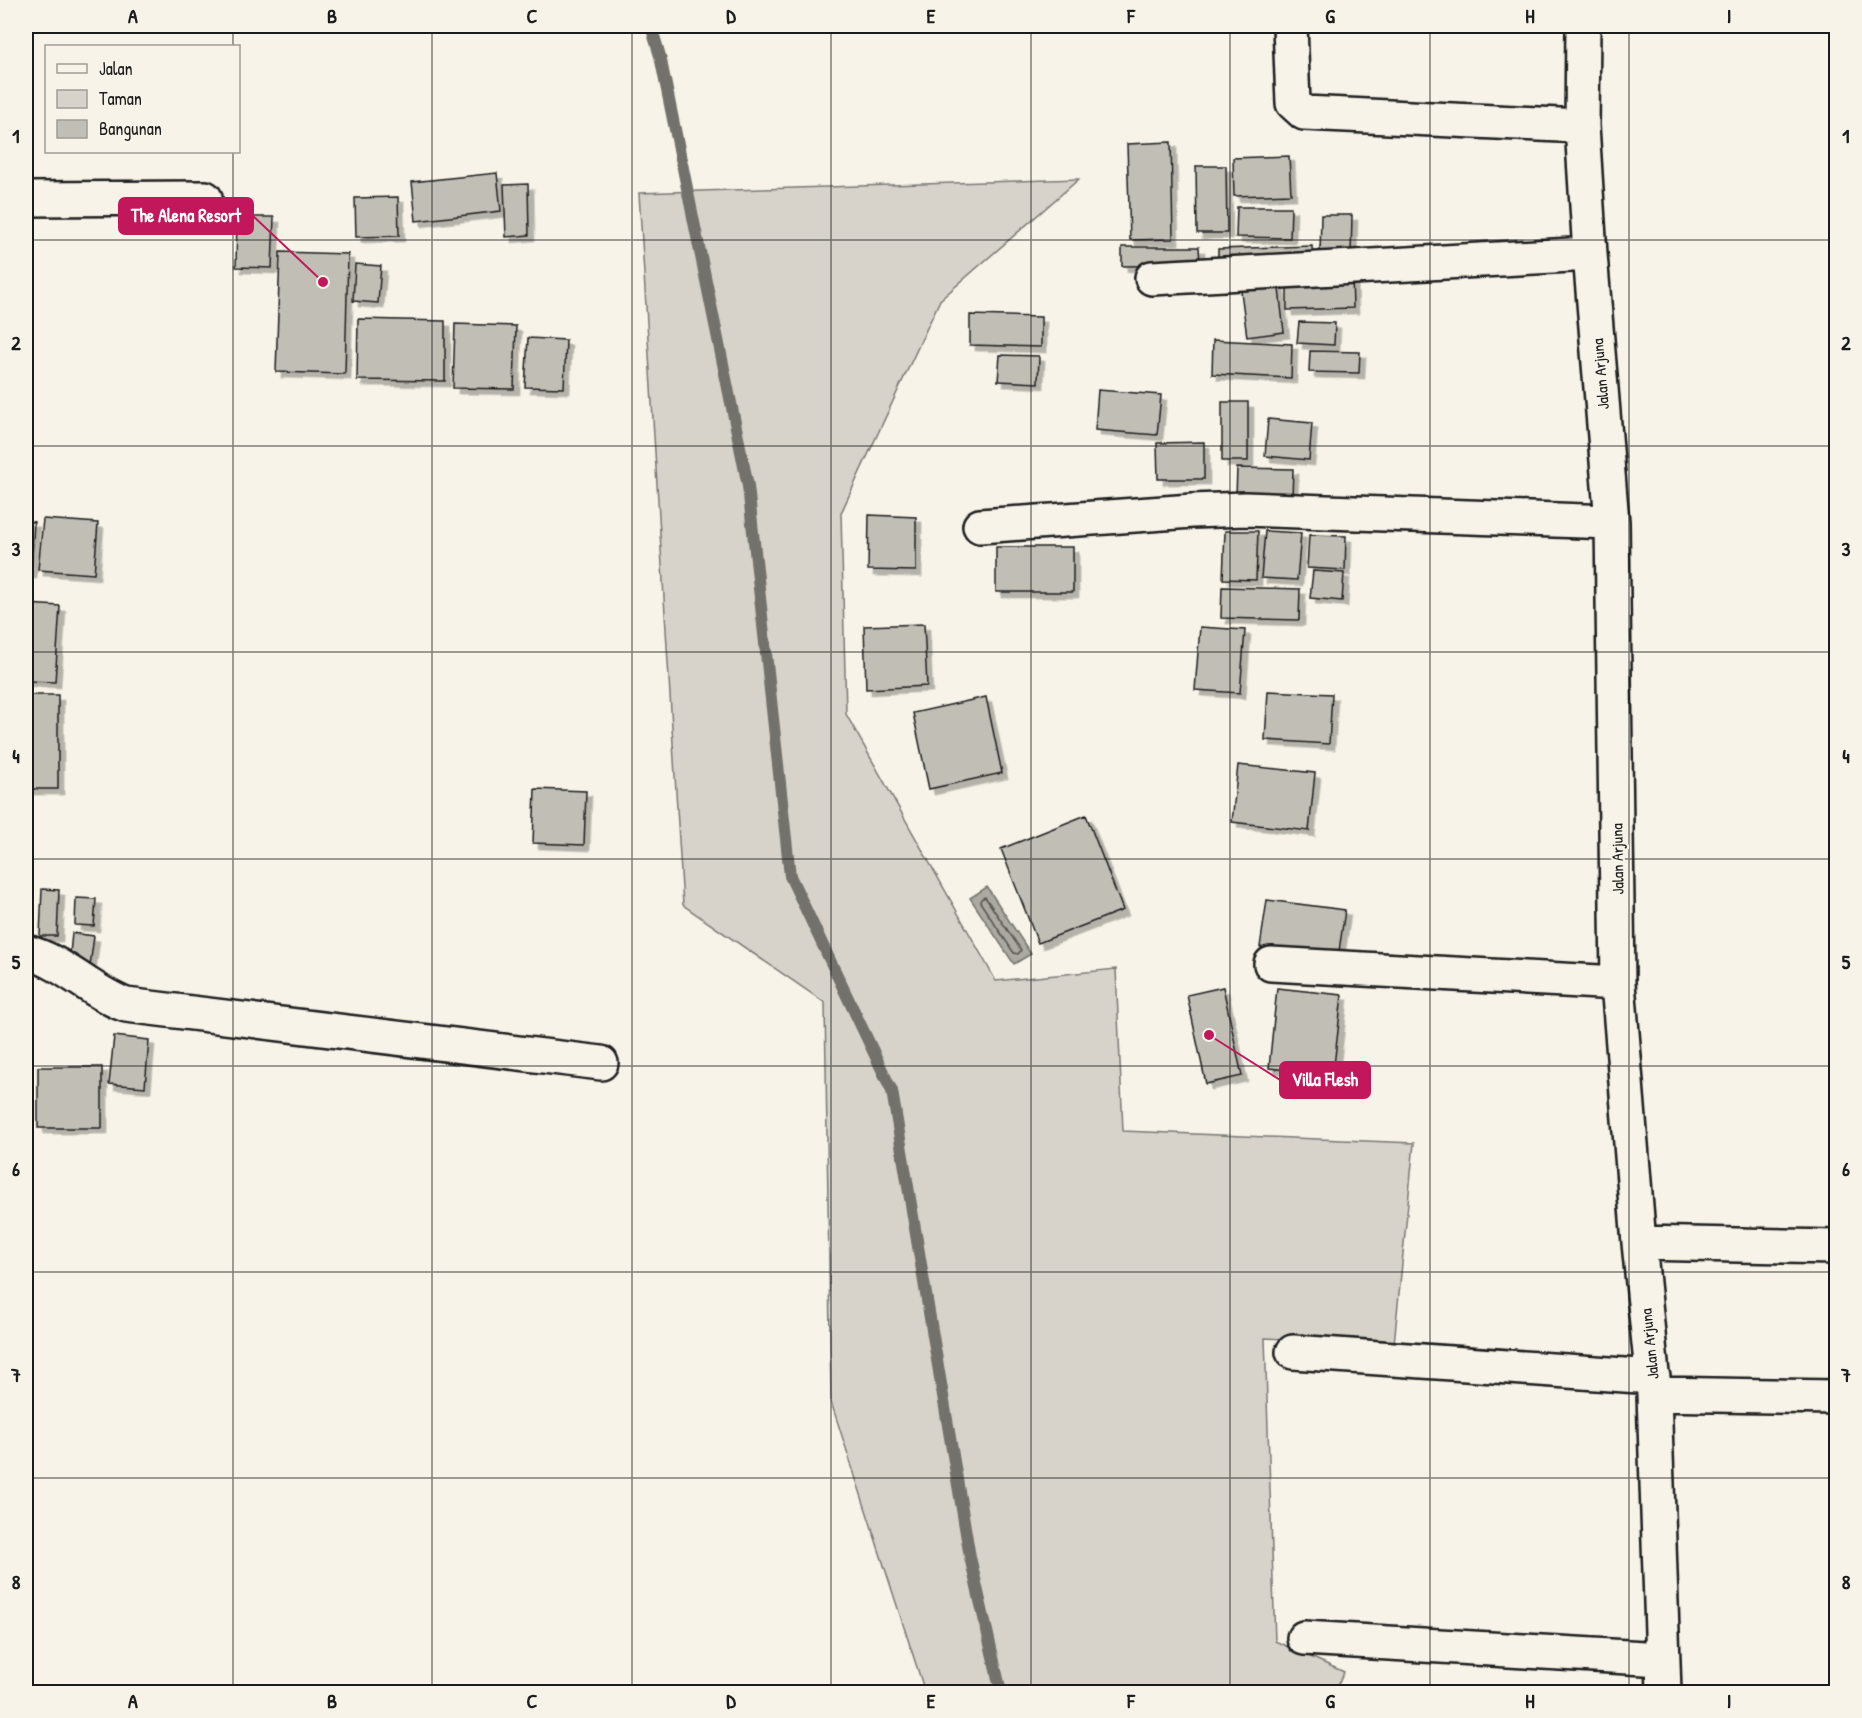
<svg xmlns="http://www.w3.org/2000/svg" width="1862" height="1718" viewBox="0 0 1862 1718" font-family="'Patrick Hand',sans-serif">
  <defs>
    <filter id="shadow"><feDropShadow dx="5.5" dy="5.5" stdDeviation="0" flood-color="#0004"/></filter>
  </defs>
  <rect width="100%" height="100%" fill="#f7f3e8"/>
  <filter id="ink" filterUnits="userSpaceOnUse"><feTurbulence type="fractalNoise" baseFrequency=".0167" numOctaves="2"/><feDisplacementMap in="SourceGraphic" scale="12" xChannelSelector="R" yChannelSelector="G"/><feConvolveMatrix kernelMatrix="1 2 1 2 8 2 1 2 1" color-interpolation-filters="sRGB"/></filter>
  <g filter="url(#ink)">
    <path fill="#d7d3cb" stroke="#7a7874" stroke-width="1.5" d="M 1079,179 L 940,300 L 841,513 L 846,714 L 996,981 L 1116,969 L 1123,1131 L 1414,1143 L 1394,1344 L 1265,1338 L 1275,1641 L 1344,1672 L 1335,1692 L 925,1692 L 831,1402 L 825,1003 L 683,905 L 639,193 Z"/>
    <path fill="#aca9a2" stroke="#72716c" stroke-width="1.5" d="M 987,887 L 1031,954 L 1014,964 L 970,898 Z"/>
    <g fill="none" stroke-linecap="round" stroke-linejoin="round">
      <path stroke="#565452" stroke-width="1.5" d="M 985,897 L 1021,950 L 1018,954 L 1014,953 L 980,902 L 981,899 Z"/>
      <path stroke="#72716c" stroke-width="12" d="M 651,26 L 660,56 L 748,486 L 790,876 L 892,1091 L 970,1557 L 1001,1692"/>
    </g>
    <path fill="#c0beb5" stroke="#1c1c1c" stroke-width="1.5" filter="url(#shadow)" d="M 1171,142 L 1173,239 L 1130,240 L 1127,144 Z
      M 1289,156 L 1291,194 L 1234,196 L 1233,158 Z
      M 1196,166 L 1226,166 L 1227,233 L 1197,233 Z
      M 497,173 L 501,211 L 416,221 L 412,182 Z
      M 528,184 L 529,235 L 506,237 L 504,185 Z
      M 398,197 L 399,236 L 356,237 L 355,198 Z
      M 1237,207 L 1291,207 L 1290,238 L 1236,237 Z
      M 1321,215 L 1352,215 L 1351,256 L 1320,256 Z
      M 237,217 L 274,217 L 272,268 L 236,267 Z
      M 1312,246 L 1313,265 L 1218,268 L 1218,249 Z
      M 1122,247 L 1199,247 L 1200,265 L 1122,266 Z
      M 280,252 L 348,254 L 345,374 L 276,372 Z
      M 355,264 L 381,266 L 378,303 L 353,301 Z
      M 1352,275 L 1353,308 L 1287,310 L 1287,276 Z
      M 1278,280 L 1284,332 L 1247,337 L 1240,284 Z
      M 970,315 L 1041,317 L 1041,347 L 970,345 Z
      M 358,319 L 445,321 L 445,381 L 357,380 Z
      M 1299,322 L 1335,323 L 1334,345 L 1297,343 Z
      M 455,324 L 516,326 L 514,389 L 453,388 Z
      M 528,338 L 566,340 L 564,388 L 525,387 Z
      M 1213,340 L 1292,344 L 1291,378 L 1212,374 Z
      M 1310,351 L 1360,352 L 1359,373 L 1309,372 Z
      M 1000,355 L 1039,356 L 1038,383 L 998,381 Z
      M 1098,390 L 1161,395 L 1157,435 L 1095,430 Z
      M 1222,402 L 1248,402 L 1248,461 L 1222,461 Z
      M 1268,419 L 1312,423 L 1309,460 L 1265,456 Z
      M 1204,442 L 1204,479 L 1158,479 L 1157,443 Z
      M 1237,468 L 1293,469 L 1292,498 L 1236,497 Z
      M 869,515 L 916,517 L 916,571 L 868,570 Z
      M 43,519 L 98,523 L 94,574 L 38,570 Z
      M 26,521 L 34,522 L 31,573 L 26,573 Z
      M 1225,531 L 1258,531 L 1256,580 L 1223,579 Z
      M 1265,531 L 1301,533 L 1297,580 L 1261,578 Z
      M 1309,535 L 1346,536 L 1345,570 L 1307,568 Z
      M 996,547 L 1073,547 L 1073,592 L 996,592 Z
      M 1313,571 L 1344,573 L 1342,601 L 1310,598 Z
      M 1222,587 L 1300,589 L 1299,620 L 1221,618 Z
      M 26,604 L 60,606 L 55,682 L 26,681 Z
      M 924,624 L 927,686 L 866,689 L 864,626 Z
      M 1200,627 L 1245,630 L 1240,693 L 1195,690 Z
      M 1268,691 L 1332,694 L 1329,744 L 1265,740 Z
      M 26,695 L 58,695 L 58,789 L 26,789 Z
      M 986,697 L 1002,773 L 929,789 L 913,713 Z
      M 1238,765 L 1315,773 L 1309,831 L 1232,822 Z
      M 535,789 L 586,791 L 584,845 L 533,843 Z
      M 1086,815 L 1123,910 L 1038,943 L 1001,849 Z
      M 42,889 L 59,890 L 57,936 L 40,936 Z
      M 76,898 L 96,899 L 94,926 L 75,925 Z
      M 1267,900 L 1345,910 L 1338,958 L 1260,947 Z
      M 72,933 L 94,936 L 90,966 L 69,964 Z
      M 1223,987 L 1242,1076 L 1206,1084 L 1187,995 Z
      M 1277,988 L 1342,995 L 1333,1075 L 1269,1068 Z
      M 114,1036 L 149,1040 L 145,1087 L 109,1084 Z
      M 38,1067 L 102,1067 L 102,1128 L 38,1128 Z"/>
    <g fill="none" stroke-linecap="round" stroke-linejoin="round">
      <defs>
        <path id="minor" d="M 1290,26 L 1293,103 L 1304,113 L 1582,126
          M 1583,26 L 1582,126 L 1590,254 L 1612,522 L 1618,983 L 1639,1243 L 1654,1394 L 1664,1692
          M 26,199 L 205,198
          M 1152,278 L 1590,254
          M 980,526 L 1192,511 L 1245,509 L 1612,522
          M 26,952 C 63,961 90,992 126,1005 L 601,1063
          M 1271,964 L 1618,983
          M 1639,1243 L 1836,1247
          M 1293,1352 L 1653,1377
          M 1654,1394 L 1836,1397
          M 1304,1638 L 1662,1659"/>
      </defs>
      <use href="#minor" stroke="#1c1c1c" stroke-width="38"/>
      <use href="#minor" stroke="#f7f3e8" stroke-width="33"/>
    </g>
  </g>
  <path fill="none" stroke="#1c1c1c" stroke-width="1.5" stroke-opacity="0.55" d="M 233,26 L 233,46M 432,26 L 432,1692M 632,26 L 632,1692M 831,26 L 831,1692M 1031,26 L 1031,1692M 1230,26 L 1230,1692M 1430,26 L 1430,1692M 1629,26 L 1629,1692M 233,152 L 233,1692M 26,240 L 1836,240M 26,446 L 1836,446M 26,652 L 1836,652M 26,859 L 1836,859M 26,1066 L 1836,1066M 26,1272 L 1836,1272M 26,1478 L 1836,1478"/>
  <g text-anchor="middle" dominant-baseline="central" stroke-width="4.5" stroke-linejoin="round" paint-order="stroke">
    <g font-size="16" fill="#1c1c1c" stroke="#f7f3e8">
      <text transform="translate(1600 374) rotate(-95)">Jalan Arjuna</text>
      <text transform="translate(1617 859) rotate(-91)">Jalan Arjuna</text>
      <text transform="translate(1649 1344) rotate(-96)">Jalan Arjuna</text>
    </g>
  </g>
  <path fill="none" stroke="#c2185b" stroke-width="2" d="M323 282L253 216M1209 1035L1280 1080"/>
  <g fill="#c2185b" stroke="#f7f3e8" stroke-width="2">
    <circle cx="323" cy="282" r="6"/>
    <circle cx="1209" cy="1035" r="6"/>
  </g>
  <g fill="#c2185b" stroke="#c2185b" stroke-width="2">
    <rect x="119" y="198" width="134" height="36" rx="6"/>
    <rect x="1280" y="1062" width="90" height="36" rx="6"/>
  </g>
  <g font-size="18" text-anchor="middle" font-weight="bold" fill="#fff">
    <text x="186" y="222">The Alena Resort</text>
    <text x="1325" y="1086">Villa Flesh</text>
  </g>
  <rect width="1862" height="1718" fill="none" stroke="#f7f3e8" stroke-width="66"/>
  <rect x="45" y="45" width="195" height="108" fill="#f7f3e8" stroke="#9f9d96" stroke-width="1.5"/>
  <rect x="57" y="64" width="30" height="9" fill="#f7f3e8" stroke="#9f9d96" stroke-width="1.5"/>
  <text x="99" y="75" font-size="18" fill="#1c1c1c">Jalan</text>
  <rect x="57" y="90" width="30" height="18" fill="#d7d3cb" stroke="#9f9d96" stroke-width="1.5"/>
  <text x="99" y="105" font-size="18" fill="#1c1c1c">Taman</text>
  <rect x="57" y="120" width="30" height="18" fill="#c0beb5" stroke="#9f9d96" stroke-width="1.5"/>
  <text x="99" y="135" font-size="18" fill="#1c1c1c">Bangunan</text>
  <rect x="33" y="33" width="1796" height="1652" fill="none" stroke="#1c1c1c" stroke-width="2"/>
  <g font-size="20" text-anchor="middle" font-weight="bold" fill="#1c1c1c">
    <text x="133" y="23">A</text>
    <text x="332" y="23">B</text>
    <text x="532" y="23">C</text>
    <text x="731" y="23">D</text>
    <text x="931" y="23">E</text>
    <text x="1131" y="23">F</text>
    <text x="1330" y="23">G</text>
    <text x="1530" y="23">H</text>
    <text x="1729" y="23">I</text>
    <text x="16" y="143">1</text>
    <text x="1846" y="143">1</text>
    <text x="16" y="350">2</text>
    <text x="1846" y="350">2</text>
    <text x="16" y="556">3</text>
    <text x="1846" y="556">3</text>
    <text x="16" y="763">4</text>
    <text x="1846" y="763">4</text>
    <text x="16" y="969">5</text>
    <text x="1846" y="969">5</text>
    <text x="16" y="1176">6</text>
    <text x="1846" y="1176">6</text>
    <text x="16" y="1382">7</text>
    <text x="1846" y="1382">7</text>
    <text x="16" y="1589">8</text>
    <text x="1846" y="1589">8</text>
    <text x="133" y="1708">A</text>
    <text x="332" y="1708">B</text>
    <text x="532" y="1708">C</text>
    <text x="731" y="1708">D</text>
    <text x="931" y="1708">E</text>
    <text x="1131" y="1708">F</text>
    <text x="1330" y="1708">G</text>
    <text x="1530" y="1708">H</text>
    <text x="1729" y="1708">I</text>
  </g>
</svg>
